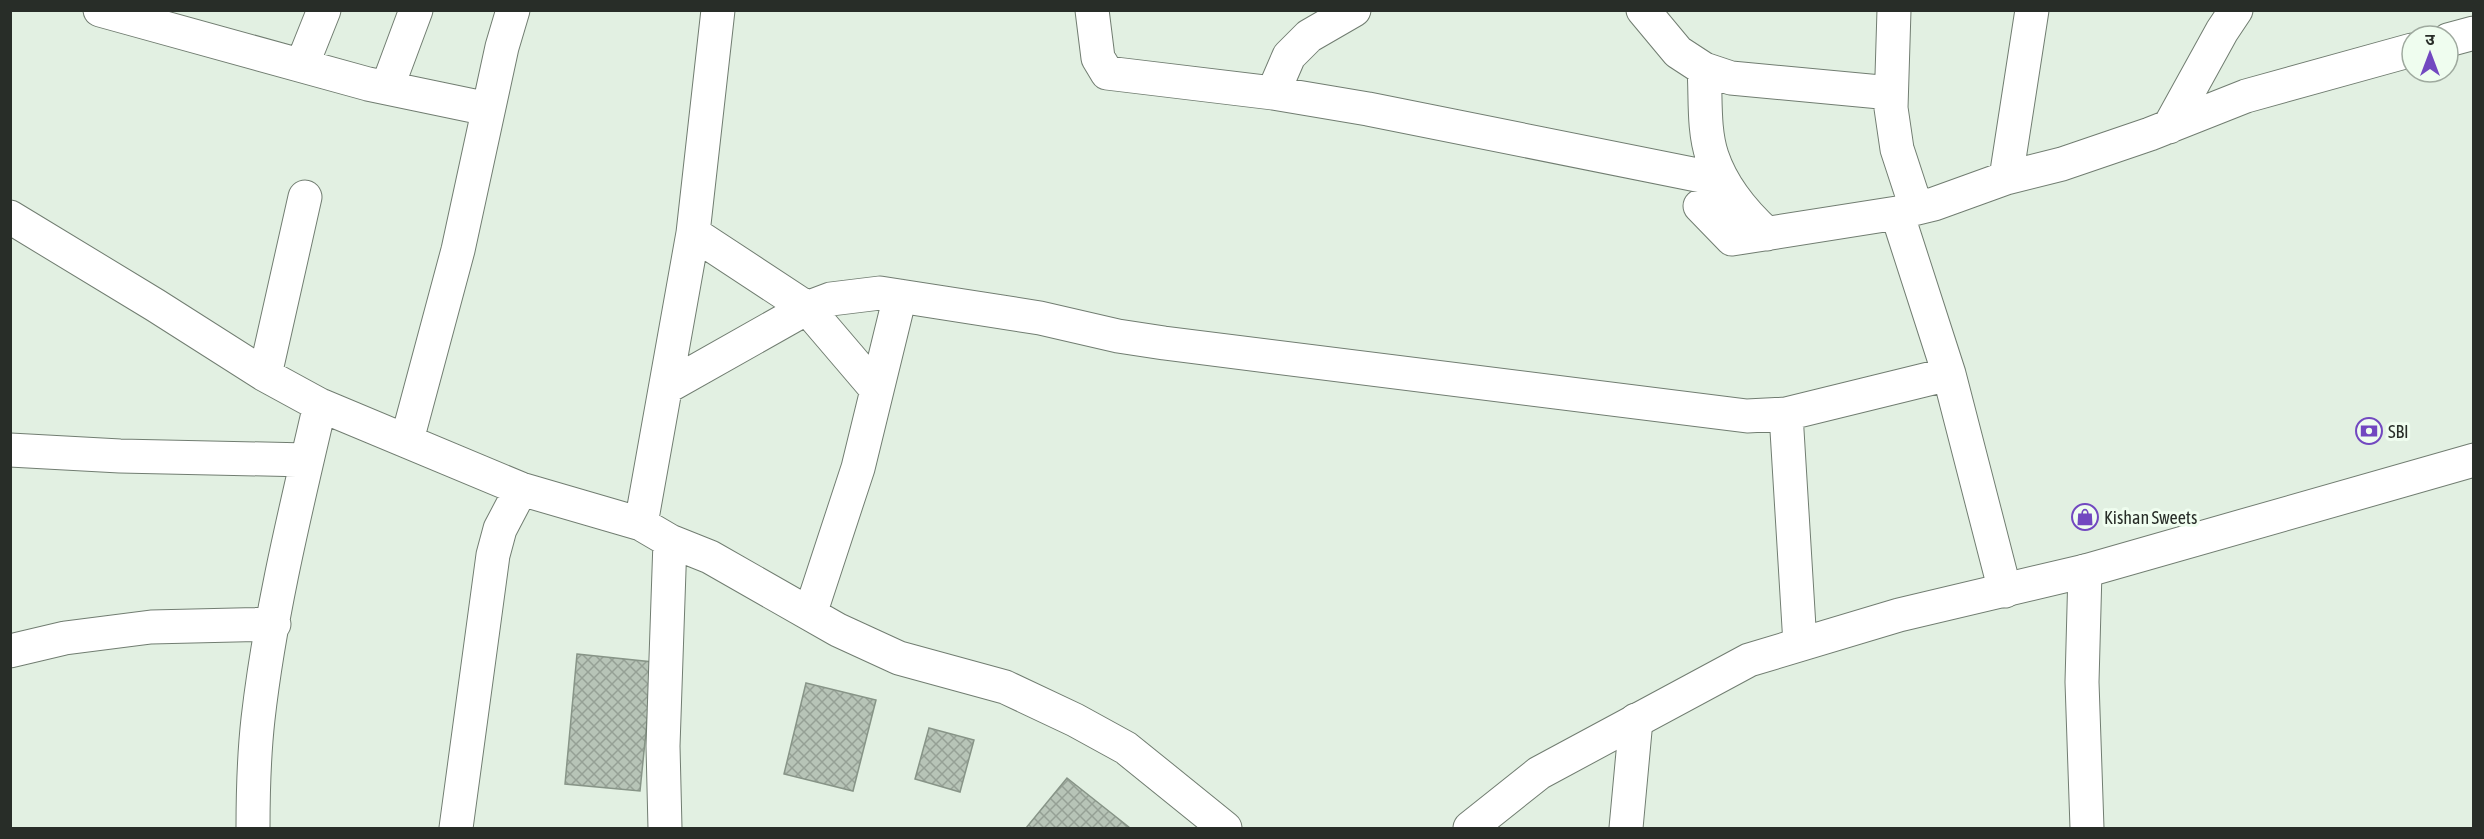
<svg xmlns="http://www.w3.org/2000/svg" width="2484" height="839" viewBox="0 0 2484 839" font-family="'Asap Condensed','Noto Sans Devanagari',sans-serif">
  <defs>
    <pattern id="building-cross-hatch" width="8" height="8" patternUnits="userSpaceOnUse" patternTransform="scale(1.5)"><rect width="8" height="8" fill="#b7c4b7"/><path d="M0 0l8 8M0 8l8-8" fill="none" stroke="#95a095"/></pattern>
  </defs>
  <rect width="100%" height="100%" fill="#e2f0e2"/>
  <path fill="url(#building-cross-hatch)" stroke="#879487" stroke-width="1.5" d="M 577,654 L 653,662 L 640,791 L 565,784 Z
    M 806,683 L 876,700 L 853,791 L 784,774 Z
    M 929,728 L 974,740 L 960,792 L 915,779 Z
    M 1067,778 L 1130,828 L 1026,828 Z"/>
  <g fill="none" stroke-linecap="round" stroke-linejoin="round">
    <defs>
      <path id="street" d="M 100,10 L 368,84 L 488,109
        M 1092,10 L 1098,58 L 1107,73 L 1273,93 L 1368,109 L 1722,180
        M 1643,10 L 1678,52 L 1704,69 L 1731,78 L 1891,93
        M 1894,10 L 1891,108 L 1897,149 L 1916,207
        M 2448,40 L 2474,33
        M 302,65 L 324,10
        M 1704,69 C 1706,97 1703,129 1712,156 C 1722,186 1744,213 1767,234
        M 387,88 L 416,10
        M 1273,93 L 1289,56 L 1309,36 L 1354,10
        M 2169,127 L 2222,31 L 2236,10
        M 2006,178 L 2032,10
        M 1700,206 L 1732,239 L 1897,213
        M 10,217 L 155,305 L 265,375 L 320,405 L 521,489 L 641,524 L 670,541 L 710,557 L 838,630 L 899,658 L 1005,687 L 1075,720 L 1126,748 L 1225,828
        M 693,233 L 807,308 L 877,390
        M 265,375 L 305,197
        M 667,387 L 807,308 L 831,299 L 880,293 L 1040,318 L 1118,336 L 1164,343 L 1747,416 L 1786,414 L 1949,374
        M 1786,414 L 1800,644
        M 407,440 L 458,250 L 502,47 L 513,10
        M 10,450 L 120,456 L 307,460
        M 641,524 L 693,233 L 718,10
        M 2085,571 L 2082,682 L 2087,828
        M 2005,591 L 1949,374 L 1897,213 L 1934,204 L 2006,178 L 2062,164 L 2150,134 L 2246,96 L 2412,50
        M 810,614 L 858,468 L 900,296
        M 10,651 L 65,638 L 151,627 L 274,624
        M 253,828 C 253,792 254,755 258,719 C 270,614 296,508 320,405
        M 456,828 L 493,555 L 500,529 L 521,489
        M 665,828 L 663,746 L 670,541
        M 1626,828 L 1636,720"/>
      <path id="secondary" d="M 1470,828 L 1539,773 L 1749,660 L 1899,615 L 2085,571 L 2474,460"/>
    </defs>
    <use href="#street" stroke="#717d71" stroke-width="35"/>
    <use href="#secondary" stroke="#717d71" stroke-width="35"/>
    <use href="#street" stroke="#fff" stroke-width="33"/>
    <use href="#secondary" stroke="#fff" stroke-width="33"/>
  </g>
  <defs>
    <symbol id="bank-ring" viewBox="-11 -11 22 22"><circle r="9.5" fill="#effdef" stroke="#7248c0" stroke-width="1.5"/><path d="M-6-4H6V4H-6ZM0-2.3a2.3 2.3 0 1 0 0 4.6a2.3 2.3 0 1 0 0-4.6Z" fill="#7248c0"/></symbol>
    <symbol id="shop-ring" viewBox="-11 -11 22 22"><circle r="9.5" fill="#effdef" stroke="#7248c0" stroke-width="1.5"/><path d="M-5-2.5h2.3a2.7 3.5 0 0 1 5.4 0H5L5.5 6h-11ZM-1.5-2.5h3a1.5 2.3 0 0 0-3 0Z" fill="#7248c0"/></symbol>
  </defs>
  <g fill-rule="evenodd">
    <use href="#bank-ring" x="2354" y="416" width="30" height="30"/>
    <use href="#shop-ring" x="2070" y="502" width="30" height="30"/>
  </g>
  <g text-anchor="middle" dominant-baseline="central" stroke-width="6" stroke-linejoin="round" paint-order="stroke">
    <g font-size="18" fill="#282d28" stroke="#effdef" text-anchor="start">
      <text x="2388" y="431">SBI</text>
      <text x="2104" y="517">Kishan Sweets</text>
    </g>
  </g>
  <rect width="2484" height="839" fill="none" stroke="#282d28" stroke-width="24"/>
  <g transform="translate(2430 54)"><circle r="28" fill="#effdef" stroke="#9faa9f" stroke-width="1.5"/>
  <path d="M0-4.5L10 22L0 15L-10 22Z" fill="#7248c0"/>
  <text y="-9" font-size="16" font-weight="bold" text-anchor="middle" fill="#282d28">उ</text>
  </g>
</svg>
